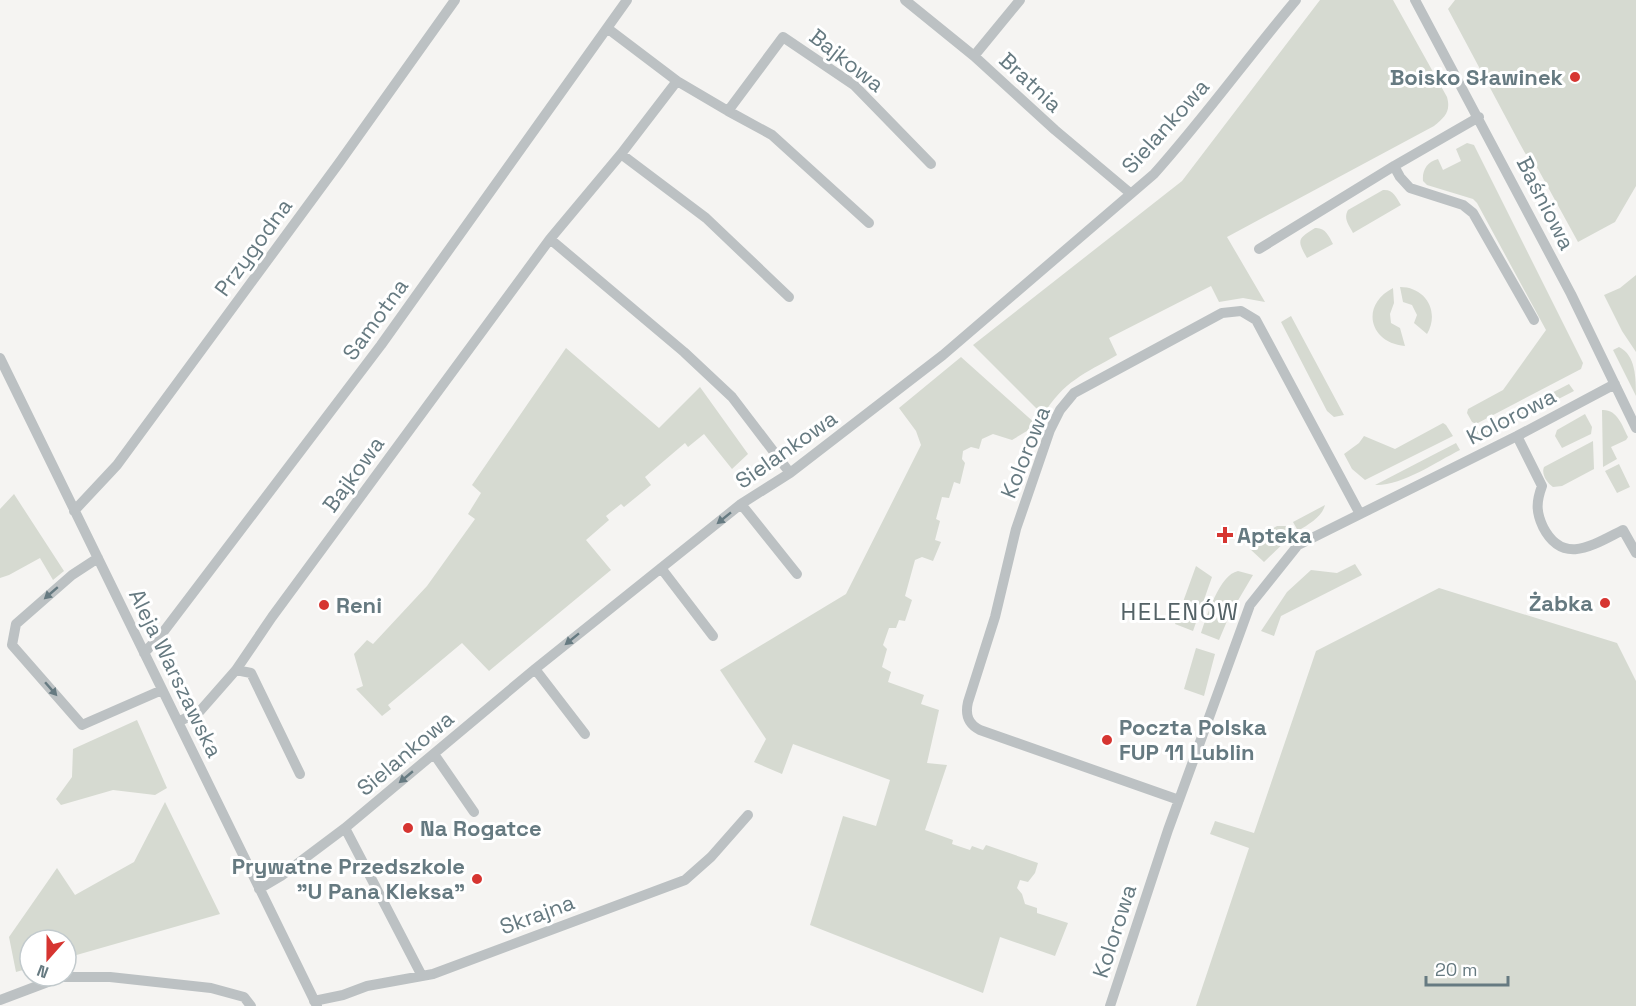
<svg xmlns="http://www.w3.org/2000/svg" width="1636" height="1006" viewBox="0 0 1636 1006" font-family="'Space Grotesk',sans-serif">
  <rect width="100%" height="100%" fill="#f5f4f2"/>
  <path fill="#d6dad1" d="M 1320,0 L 1393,0 L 1447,97 C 1451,111 1445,117 1434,126 L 1227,237 L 1265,302 L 1243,298 L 1219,302 L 1211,286 L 1109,338 L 1117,355 C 1084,374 1064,381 1043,415 L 973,345 L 1182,181 Z
    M 1455,0 L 1636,0 L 1636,186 L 1615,222 L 1578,242 L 1538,169 L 1529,160 L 1520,144 L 1448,9 Z
    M 1467,143 L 1474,145 L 1583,363 L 1581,369 L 1476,424 L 1472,422 L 1467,413 L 1468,409 L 1503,390 L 1546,330 L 1477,203 L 1473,199 L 1427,185 L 1423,181 C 1422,170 1427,162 1438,159 L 1443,170 L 1461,161 L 1456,149 Z
    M 1383,190 C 1393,189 1396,197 1401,205 L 1353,233 C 1349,225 1343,219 1348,210 Z
    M 1315,228 C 1325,227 1329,236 1333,244 L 1307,258 C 1297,240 1297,239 1315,228 Z
    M 1636,275 L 1636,352 L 1622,331 L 1604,295 L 1620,288 Z
    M 1400,287 C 1426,287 1440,312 1427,334 L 1414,323 L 1417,315 L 1412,305 L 1403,302 Z
    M 1393,288 L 1394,303 L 1390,314 L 1391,323 L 1400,328 L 1405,346 C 1369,343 1360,305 1393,288 Z
    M 1291,316 L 1344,415 L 1334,417 L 1327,411 L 1281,322 Z
    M 1619,347 C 1636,355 1636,379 1636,396 L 1613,350 Z
    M 566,348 L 659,428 L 700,387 L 748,454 L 732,469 L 704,434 L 688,447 L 685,443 L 645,477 L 651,485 L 624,507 L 621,504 L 606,516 L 609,520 L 586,540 L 611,570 L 489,671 L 462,643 L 388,705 L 391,709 L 382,716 L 356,689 L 363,686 L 354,654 L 367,640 L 373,644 L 427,586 L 475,519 L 468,514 L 481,493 L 472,485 Z
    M 961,357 L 1037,425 L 1012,440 L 993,434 L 982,439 L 979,449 L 971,447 L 963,451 L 962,459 L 965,463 L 960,484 L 954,482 L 949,498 L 942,497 L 936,519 L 940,521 L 935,540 L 941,542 L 933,561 L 922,557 L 915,560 L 905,596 L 912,600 L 905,621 L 899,620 L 896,628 L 889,628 L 883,645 L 887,649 L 882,667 L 891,672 L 888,682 L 924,695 L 921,704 L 939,710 L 927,763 L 947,765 L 925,830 L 953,840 L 952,844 L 970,850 L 972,846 L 983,850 L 986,845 L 1038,863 L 1035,873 L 1028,882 L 1020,880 L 1017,888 L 1022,894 L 1025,904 L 1037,908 L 1037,913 L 1068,923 L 1055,956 L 1000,937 L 983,993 L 810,925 L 843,816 L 876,826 L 890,780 L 793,744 L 782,774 L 754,762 L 766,739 L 720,670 L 846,594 L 921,445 L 916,431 L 899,408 Z
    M 1569,384 L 1574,391 L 1481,439 L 1476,432 Z
    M 1602,410 C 1617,409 1622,425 1628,437 L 1626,440 L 1611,447 L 1617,459 L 1603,467 Z
    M 1585,414 L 1592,427 L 1591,434 L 1562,448 L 1555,436 L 1557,430 Z
    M 1443,423 L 1446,425 L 1453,436 L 1365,480 L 1352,469 L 1344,454 L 1359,443 L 1364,436 L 1395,449 Z
    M 1593,441 L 1594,469 L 1562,486 L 1553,487 C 1547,483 1541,474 1544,467 Z
    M 1456,443 L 1460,450 C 1436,462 1402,486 1375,485 Z
    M 1619,464 L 1630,487 L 1617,493 L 1605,471 Z
    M 14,494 L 64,571 L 53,580 L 40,558 L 9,575 L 0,578 L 0,509 Z
    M 1325,505 C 1322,517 1309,524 1298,531 L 1293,522 Z
    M 1277,526 L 1287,526 L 1292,535 L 1264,562 L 1250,549 L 1253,540 Z
    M 1355,564 L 1362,575 L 1281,616 L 1274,636 L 1261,631 L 1287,592 L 1311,570 L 1337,573 Z
    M 1196,566 L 1212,577 L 1193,631 L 1175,624 Z
    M 1238,571 L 1253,575 L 1230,614 L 1219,640 L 1201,633 C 1207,616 1219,575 1238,571 Z
    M 1439,588 L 1617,643 L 1636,681 L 1636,1006 L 1196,1006 L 1249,848 L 1210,834 L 1215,821 L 1254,833 L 1316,651 Z
    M 1196,648 L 1215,654 L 1204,696 L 1184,689 Z
    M 137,720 L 167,788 L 155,795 L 113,790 L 61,805 L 56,799 L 72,777 L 73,749 Z
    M 165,802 L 220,914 L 66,958 L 66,940 L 30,940 L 30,968 L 16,972 L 9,937 L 57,868 L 75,895 L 134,862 Z"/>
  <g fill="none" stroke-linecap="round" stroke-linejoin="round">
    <path stroke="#bcc1c3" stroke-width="10" d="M 905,0 L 974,56 L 1055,130 L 1130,193
      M 1415,0 L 1571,294 L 1636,428
      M 607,28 L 677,81
      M 974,56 L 1020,0
      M 728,111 L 772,135 L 869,223
      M 621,154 L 706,218 L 789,297
      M 1394,166 L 1400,177 L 1410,188 L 1463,205 L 1473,213 L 1534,320
      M 550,239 L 621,154 L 677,81 L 728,111 L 783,37 L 854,85 L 931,164
      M 1259,249 L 1394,166 L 1479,117
      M 0,358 L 317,1006
      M 1517,436 L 1542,486 C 1536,502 1536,512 1543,527 C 1563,566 1593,545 1623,530 L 1636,553
      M 741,504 L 797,574
      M 74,511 L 117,465 L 339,163 L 455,0
      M 98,558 L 72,575 L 16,624 L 12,645 L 82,725 L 162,690
      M 661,568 L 713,636
      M 144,653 L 161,635 L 381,345 L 627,0
      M 535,669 L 585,734
      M 236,670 L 251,673 L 300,774
      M 178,722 L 200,711 L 236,670 L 272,617 L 550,239 L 684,352 L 732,397 L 790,473
      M 434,754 L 474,812
      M 1179,800 L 980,730 C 968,724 965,715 968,702 L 995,617 L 1016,529 L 1050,430 L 1060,410 L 1074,393 L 1222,313 L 1241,311 L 1256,320 L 1360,514
      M 345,828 L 422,976
      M 259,889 L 281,876 L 345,828 L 535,669 L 741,504 L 790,473 L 943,355 L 1154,174 C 1204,118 1248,57 1296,0
      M 0,1000 L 61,977 L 110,977 L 211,988 L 244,997 L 251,1006
      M 314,1001 L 343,995 L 367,986 L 433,974 L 685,880 L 711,857 L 748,815
      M 1110,1006 L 1168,830 L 1250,605 L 1298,545 L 1517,436 L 1615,384"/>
  </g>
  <defs><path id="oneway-solid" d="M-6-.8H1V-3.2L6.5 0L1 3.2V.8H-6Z" transform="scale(1.5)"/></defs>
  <g fill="#667a81">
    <use href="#oneway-solid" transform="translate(724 518) rotate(141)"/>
    <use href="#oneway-solid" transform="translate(51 593) rotate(139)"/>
    <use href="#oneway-solid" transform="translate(572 639) rotate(141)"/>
    <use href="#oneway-solid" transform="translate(51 689) rotate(49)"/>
    <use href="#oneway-solid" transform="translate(406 777) rotate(140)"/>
  </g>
  <g fill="#d63531" stroke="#fff" stroke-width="2">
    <circle cx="1575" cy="77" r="6"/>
    <path d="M1222 526h6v6h6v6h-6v6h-6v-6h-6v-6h6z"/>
    <circle cx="1605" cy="603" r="6"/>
    <circle cx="324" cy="605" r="6"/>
    <circle cx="1107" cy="740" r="6"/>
    <circle cx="408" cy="828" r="6"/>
    <circle cx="477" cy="879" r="6"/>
  </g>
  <g text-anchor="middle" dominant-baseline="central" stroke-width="6" stroke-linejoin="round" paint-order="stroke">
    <g font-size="22" fill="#667a81" stroke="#fff">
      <text transform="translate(847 60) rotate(38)">Bajkowa</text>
      <text transform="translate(1031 82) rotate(43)">Bratnia</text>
      <text transform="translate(1165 126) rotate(-48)">Sielankowa</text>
      <text transform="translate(1546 203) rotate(63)">Baśniowa</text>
      <text transform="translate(253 247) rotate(-54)">Przygodna</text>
      <text transform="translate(375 319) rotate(-54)">Samotna</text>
      <text transform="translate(1511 416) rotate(-27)">Kolorowa</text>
      <text transform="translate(786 449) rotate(-35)">Sielankowa</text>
      <text transform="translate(1025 452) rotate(-68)">Kolorowa</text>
      <text transform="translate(353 474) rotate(-54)">Bajkowa</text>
      <text transform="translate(176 673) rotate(64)">Aleja Warszawska</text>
      <text transform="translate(405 753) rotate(-40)">Sielankowa</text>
      <text transform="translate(537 914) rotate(-20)">Skrajna</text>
      <text transform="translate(1114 931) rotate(-72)">Kolorowa</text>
    </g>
    <g font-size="22" font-weight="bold" fill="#667a81" stroke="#fff" text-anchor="start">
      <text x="1563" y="77" text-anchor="end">Boisko Sławinek</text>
      <text x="1237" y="535">Apteka</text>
      <text x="1593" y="603" text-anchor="end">Żabka</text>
      <text x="336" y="605">Reni</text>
      <text x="1119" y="727">Poczta Polska<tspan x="1119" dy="25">FUP 11 Lublin</tspan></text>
      <text x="420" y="828">Na Rogatce</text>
      <text x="465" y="866" text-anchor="end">Prywatne Przedszkole<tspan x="465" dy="25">"U Pana Kleksa"</tspan></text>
    </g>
    <g font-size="24" letter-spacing="1.5" fill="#546266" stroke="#fff">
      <text x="1180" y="611">HELENÓW</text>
    </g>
  </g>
  <g transform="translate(48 958) rotate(201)"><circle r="28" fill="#ffffff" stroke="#c2cacd" stroke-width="1.5"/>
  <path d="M0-4.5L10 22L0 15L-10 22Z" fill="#d63531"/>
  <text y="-9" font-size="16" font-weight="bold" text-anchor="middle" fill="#667a81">N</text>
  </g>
  <path d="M1426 976v9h82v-9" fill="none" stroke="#667a81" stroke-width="3"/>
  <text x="1435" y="976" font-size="18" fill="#667a81" stroke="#ffffff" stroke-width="4.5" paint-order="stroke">20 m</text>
</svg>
